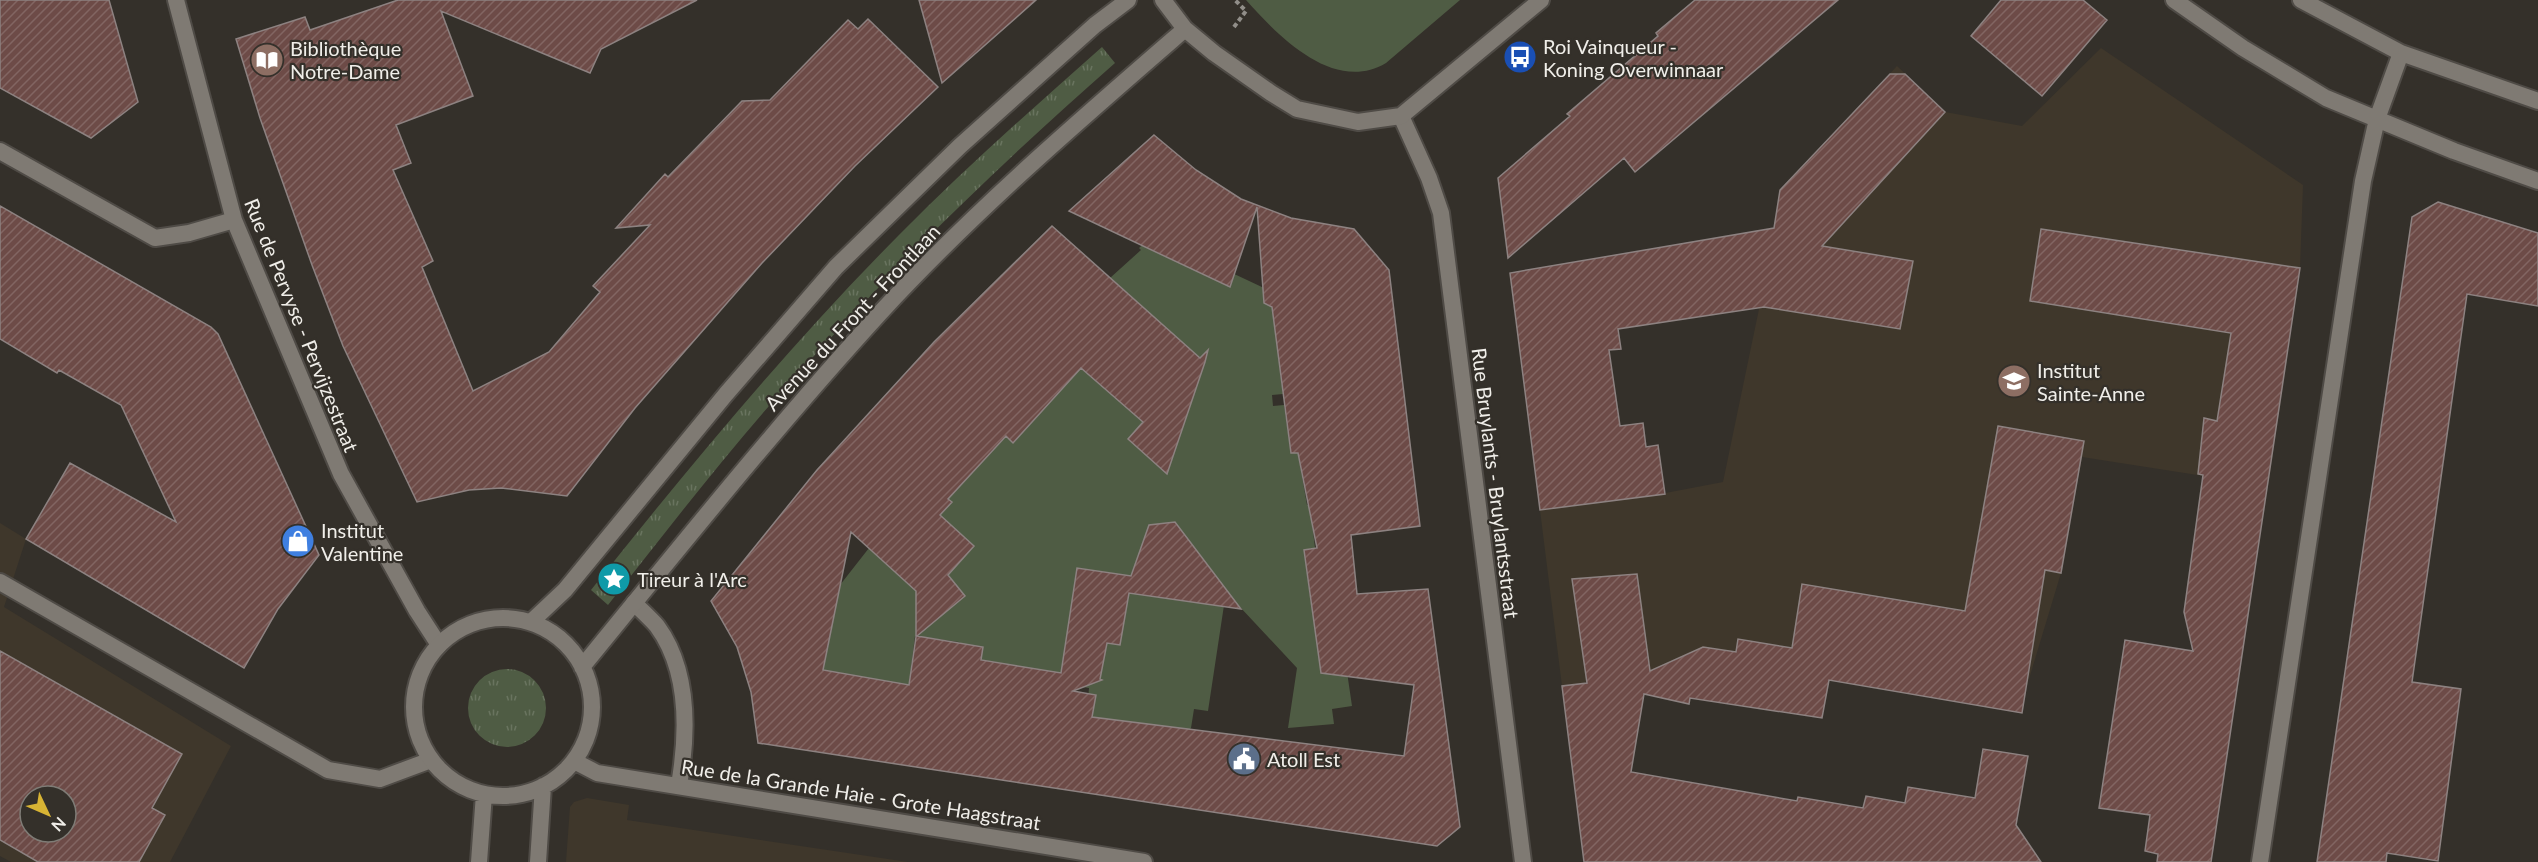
<svg xmlns="http://www.w3.org/2000/svg" width="2538" height="862" viewBox="0 0 2538 862" font-family="Lato,sans-serif">
  <defs>
    <pattern id="grass-tufts" width="24" height="20" patternUnits="userSpaceOnUse" patternTransform="scale(1.5)"><rect width="24" height="20" fill="#4f5c44"/><path d="M3 7l-1-3M5 7V3M7 7l1-3M15 17l-1-3M17 17v-4M19 17l1-3" fill="none" stroke="#69745f"/></pattern>
    <pattern id="building-hatch" width="6" height="6" patternUnits="userSpaceOnUse" patternTransform="scale(1.5)"><rect width="6" height="6" fill="#6d4b47"/><path d="M-1 1l2-2M0 6l6-6M5 7l2-2" fill="none" stroke="#826562"/></pattern>
  </defs>
  <rect width="100%" height="100%" fill="#34302a"/>
  <path fill="#3f372b" fill-rule="evenodd" d="M 2101,48 L 2303,185 L 2300,268 L 2268,486 L 2082,457 L 2061,573 L 2026,689 L 1971,680 L 1829,680 L 1822,718 L 1690,697 L 1689,704 L 1596,681 L 1562,686 L 1540,510 L 1655,495 L 1723,482 L 1785,184 L 1897,66 L 1945,112 L 2022,126 Z
    M 0,523 L 26,539 L 4,607 L 231,746 L 170,862 L 11,862 L 0,856 ZM 30,796 L 66,796 L 66,832 L 30,832 Z
    M 587,798 L 629,805 L 627,820 L 908,862 L 566,862 L 570,807 L 574,802 Z"/>
  <path fill="url(#grass-tufts)" d="M 1102,47 L 1115,63 C 1001,163 893,268 792,380 C 727,452 668,529 608,605 L 591,590 C 688,468 788,347 898,236 C 963,170 1033,108 1102,47 Z
    M468 708a39 39 0 1 1 78 0a39 39 0 1 1-78 0Z"/>
  <path fill="#4f5c44" fill-rule="evenodd" d="M 1246,0 L 1460,0 L 1386,63 C 1334,94 1278,36 1246,0 Z
    M 1148,240 L 1230,272 L 1302,306 L 1278,353 L 1283,394 L 1272,395 L 1273,406 L 1284,405 L 1291,453 L 1298,453 L 1307,505 L 1310,505 L 1315,548 L 1304,550 L 1311,603 L 1347,672 L 1352,706 L 1332,709 L 1334,724 L 1288,728 L 1297,668 L 1226,592 L 1208,711 L 1194,709 L 1191,728 L 1179,738 L 1092,717 L 1087,710 L 1089,688 L 1000,674 L 1001,663 L 981,660 L 959,642 L 915,636 L 909,685 L 819,684 L 795,640 L 828,647 L 840,585 L 869,548 L 974,546 L 940,515 L 951,502 L 940,491 L 976,450 L 986,458 L 1006,436 L 1013,443 L 1066,384 L 1122,289 L 1110,278 L 1141,250 L 1139,248 ZM 1173,334 L 1204,362 L 1143,422 L 1158,350 ZM 1172,523 L 1129,593 L 1077,568 L 1131,576 L 1149,525 Z"/>
  <path fill="url(#building-hatch)" stroke="#8d8281" stroke-width="1.5" fill-rule="evenodd" d="M 0,0 L 109,0 L 138,102 L 91,138 L 0,88 Z
    M 398,0 L 697,0 L 601,49 L 590,73 L 441,11 L 473,96 L 396,125 L 411,163 L 393,170 L 433,261 L 422,267 L 473,391 L 549,352 L 600,292 L 593,286 L 650,225 L 616,228 L 665,174 L 668,177 L 742,101 L 770,100 L 848,20 L 858,29 L 868,19 L 938,87 L 855,166 L 762,263 L 635,408 L 567,496 L 501,488 L 469,490 L 417,502 L 343,346 L 312,265 L 260,118 L 236,39 L 305,17 L 310,30 Z
    M 919,0 L 1036,0 L 942,83 Z
    M 1695,0 L 1838,0 L 1635,172 L 1624,158 L 1508,258 L 1498,178 L 1570,116 L 1567,114 L 1658,36 L 1656,33 Z
    M 2001,0 L 2083,0 L 2107,20 L 2042,96 L 1971,36 Z
    M 1890,74 L 1905,74 L 1945,112 L 1822,246 L 1913,261 L 1900,329 L 1764,307 L 1618,329 L 1621,349 L 1609,350 L 1620,426 L 1643,423 L 1646,447 L 1658,445 L 1665,494 L 1540,510 L 1510,273 L 1774,228 L 1780,190 Z
    M 1154,135 L 1196,170 L 1241,199 L 1291,218 L 1354,229 L 1389,270 L 1420,526 L 1351,535 L 1357,594 L 1428,589 L 1460,827 L 1437,846 L 758,743 L 751,692 L 737,647 L 711,601 L 817,470 L 934,342 L 1052,226 L 1200,358 L 1208,350 L 1205,362 L 1167,474 L 1128,439 L 1143,422 L 1081,368 L 1013,443 L 1006,436 L 948,499 L 952,502 L 940,515 L 974,546 L 948,575 L 965,596 L 917,636 L 983,647 L 981,660 L 1061,673 L 1077,568 L 1131,576 L 1149,525 L 1175,522 L 1241,609 L 1129,593 L 1120,645 L 1107,643 L 1100,679 L 1102,680 L 1073,691 L 1096,695 L 1092,717 L 1404,756 L 1414,685 L 1321,673 L 1304,550 L 1317,548 L 1298,453 L 1291,453 L 1272,307 L 1264,303 L 1257,207 L 1230,287 L 1069,211 ZM 851,532 L 916,591 L 916,637 L 909,685 L 823,670 Z
    M 2438,202 L 2538,233 L 2538,306 L 2467,294 L 2412,682 L 2461,689 L 2438,861 L 2387,853 L 2386,862 L 2317,862 L 2412,217 Z
    M 0,206 L 211,327 L 218,334 L 319,555 L 278,609 L 244,668 L 26,539 L 70,463 L 176,522 L 121,405 L 59,370 L 57,373 L 0,339 Z
    M 2041,229 L 2300,268 L 2211,862 L 2157,862 L 2158,854 L 2145,851 L 2150,815 L 2099,808 L 2125,640 L 2193,651 L 2184,612 L 2203,475 L 2198,474 L 2204,418 L 2217,421 L 2231,333 L 2030,301 Z
    M 1998,426 L 2084,441 L 2061,573 L 2045,570 L 2022,713 L 1829,680 L 1822,718 L 1690,698 L 1689,704 L 1644,694 L 1631,772 L 1797,801 L 1798,797 L 1863,808 L 1866,796 L 1905,803 L 1908,787 L 1975,798 L 1983,749 L 2028,756 L 2016,825 L 2041,862 L 1584,862 L 1562,686 L 1587,683 L 1572,579 L 1637,574 L 1650,671 L 1703,647 L 1736,652 L 1738,639 L 1792,648 L 1802,584 L 1965,611 Z
    M 0,651 L 182,754 L 152,808 L 165,815 L 139,862 L 38,862 L 0,840 ZM 30,796 L 66,796 L 66,832 L 30,832 Z"/>
  <g fill="none" stroke-linecap="round" stroke-linejoin="round">
    <defs>
      <path id="service" d="M 0,582 L 328,770 L 380,779 L 431,760
        M 634,603 C 641,610 650,618 657,626 C 690,671 688,733 679,785"/>
      <path id="minor" d="M 176,0 L 234,220 L 341,474 L 417,611 L 439,645
        M 2174,0 L 2243,48 L 2326,98 L 2454,151 L 2538,181
        M 2301,0 L 2401,53 L 2538,101
        M 1401,116 L 1429,178 L 1441,213 L 1523,862
        M 0,151 L 155,238 L 189,233 L 234,220
        M 2260,862 L 2363,181 L 2377,119 L 2401,53"/>
      <path id="tertiary" d="M 1163,0 L 1185,29 L 1214,53 L 1271,93 L 1297,109 L 1358,122 L 1401,116 L 1541,0
        M414 707a89 89 0 1 1 178 0a89 89 0 1 1-178 0Z
        M 531,622 L 565,590 L 726,394 L 836,267 L 960,146 L 1095,25 L 1128,0
        M 582,667 C 680,547 776,427 880,313 C 974,211 1080,120 1185,29
        M 574,761 L 597,773 L 1144,862
        M 479,862 L 484,794
        M 538,862 L 543,786"/>
    </defs>
    <use href="#service" stroke="#4f4b46" stroke-width="20"/>
    <use href="#minor" stroke="#4f4b46" stroke-width="20"/>
    <use href="#tertiary" stroke="#4f4b46" stroke-width="20"/>
    <path stroke="#918e89" stroke-width="4" stroke-dasharray="4.5 3" stroke-linecap="butt" d="M 1234,27 L 1246,11 L 1235,0"/>
    <use href="#service" stroke="#7f7a73" stroke-width="16"/>
    <use href="#minor" stroke="#7f7a73" stroke-width="16"/>
    <use href="#tertiary" stroke="#7f7a73" stroke-width="16"/>
  </g>
  <defs>
    <symbol id="bus-disc" viewBox="-11 -11 22 22"><circle r="9.5" fill="#1a4fb4" stroke="#34302a"/><path d="M-5-6H5V4H4V6H2V4H-2V6H-4V4H-5ZM-3.5-4V0h7V-4ZM-3.5 1.2v1.5H-2V1.2ZM2 1.2v1.5H3.5V1.2Z" fill="#fff"/></symbol>
    <symbol id="library-disc" viewBox="-11 -11 22 22"><circle r="9.5" fill="#8d6e63" stroke="#34302a"/><path d="M-6-4Q-3-5.5-.7-3.5V5Q-3 3-6 4ZM6-4Q3-5.5 .7-3.5V5Q3 3 6 4Z" fill="#fff"/></symbol>
    <symbol id="school-disc" viewBox="-11 -11 22 22"><circle r="9.5" fill="#8d6e63" stroke="#34302a"/><path d="M0-5L7-2L0 1L-7-2ZM-4 1L0 2.5L4 1V4Q0 6-4 4Z" fill="#fff"/></symbol>
    <symbol id="shop-disc" viewBox="-11 -11 22 22"><circle r="9.5" fill="#3f7fe0" stroke="#34302a"/><path d="M-5-2.5h2.3a2.7 3.5 0 0 1 5.4 0H5L5.5 6h-11ZM-1.5-2.5h3a1.5 2.3 0 0 0-3 0Z" fill="#fff"/></symbol>
    <symbol id="sight-disc" viewBox="-11 -11 22 22"><circle r="9.5" fill="#0f9aa8" stroke="#34302a"/><path d="M0-6L1.8-2.2L6-1.7L2.9 1.2L3.7 5.4L0 3.3L-3.7 5.4L-2.9 1.2L-6-1.7L-1.8-2.2Z" fill="#fff"/></symbol>
    <symbol id="civic-disc" viewBox="-11 -11 22 22"><circle r="9.5" fill="#5c6f8a" stroke="#34302a"/><path d="M-.6-6.5H3V-4.5H.6V-3L4-1V1h2V6H-6V1h2V-1L-.6-3ZM-1.2 2.5V6h2.4V2.5Z" fill="#fff"/></symbol>
  </defs>
  <g fill-rule="evenodd">
    <use href="#bus-disc" x="1501" y="38" width="38" height="38"/>
    <use href="#library-disc" x="248" y="41" width="38" height="38"/>
    <use href="#school-disc" x="1995" y="362" width="38" height="38"/>
    <use href="#shop-disc" x="279" y="522" width="38" height="38"/>
    <use href="#sight-disc" x="595" y="560" width="38" height="38"/>
    <use href="#civic-disc" x="1225" y="740" width="38" height="38"/>
  </g>
  <g text-anchor="middle" dominant-baseline="central" stroke-width="4.5" stroke-linejoin="round" paint-order="stroke">
    <g font-size="20" fill="#f0eee9" stroke="#34302a" text-anchor="start">
      <text x="1543" y="46">Roi Vainqueur -<tspan x="1543" dy="23">Koning Overwinnaar</tspan></text>
      <text x="290" y="48">Bibliothèque<tspan x="290" dy="23">Notre-Dame</tspan></text>
      <text x="2037" y="370">Institut<tspan x="2037" dy="23">Sainte-Anne</tspan></text>
      <text x="321" y="530">Institut<tspan x="321" dy="23">Valentine</tspan></text>
      <text x="637" y="579">Tireur à l'Arc</text>
      <text x="1267" y="759">Atoll Est</text>
    </g>
    <g font-size="20" fill="#f0eee9" stroke="#34302a">
      <text transform="translate(852 317) rotate(-47)">Avenue du Front - Frontlaan</text>
      <text transform="translate(302 325) rotate(68)">Rue de Pervyse - Pervijzestraat</text>
      <text transform="translate(1496 483) rotate(83)">Rue Bruylants - Bruylantsstraat</text>
      <text transform="translate(861 794) rotate(9)">Rue de la Grande Haie - Grote Haagstraat</text>
    </g>
  </g>
  <g transform="translate(48 814) rotate(134)"><circle r="28" fill="#34302a" stroke="#7f7c76" stroke-width="1.5"/>
  <path d="M0-4.5L10 22L0 15L-10 22Z" fill="#d8b434"/>
  <text y="-9" font-size="16" font-weight="bold" text-anchor="middle" fill="#f0eee9">N</text>
  </g>
</svg>
